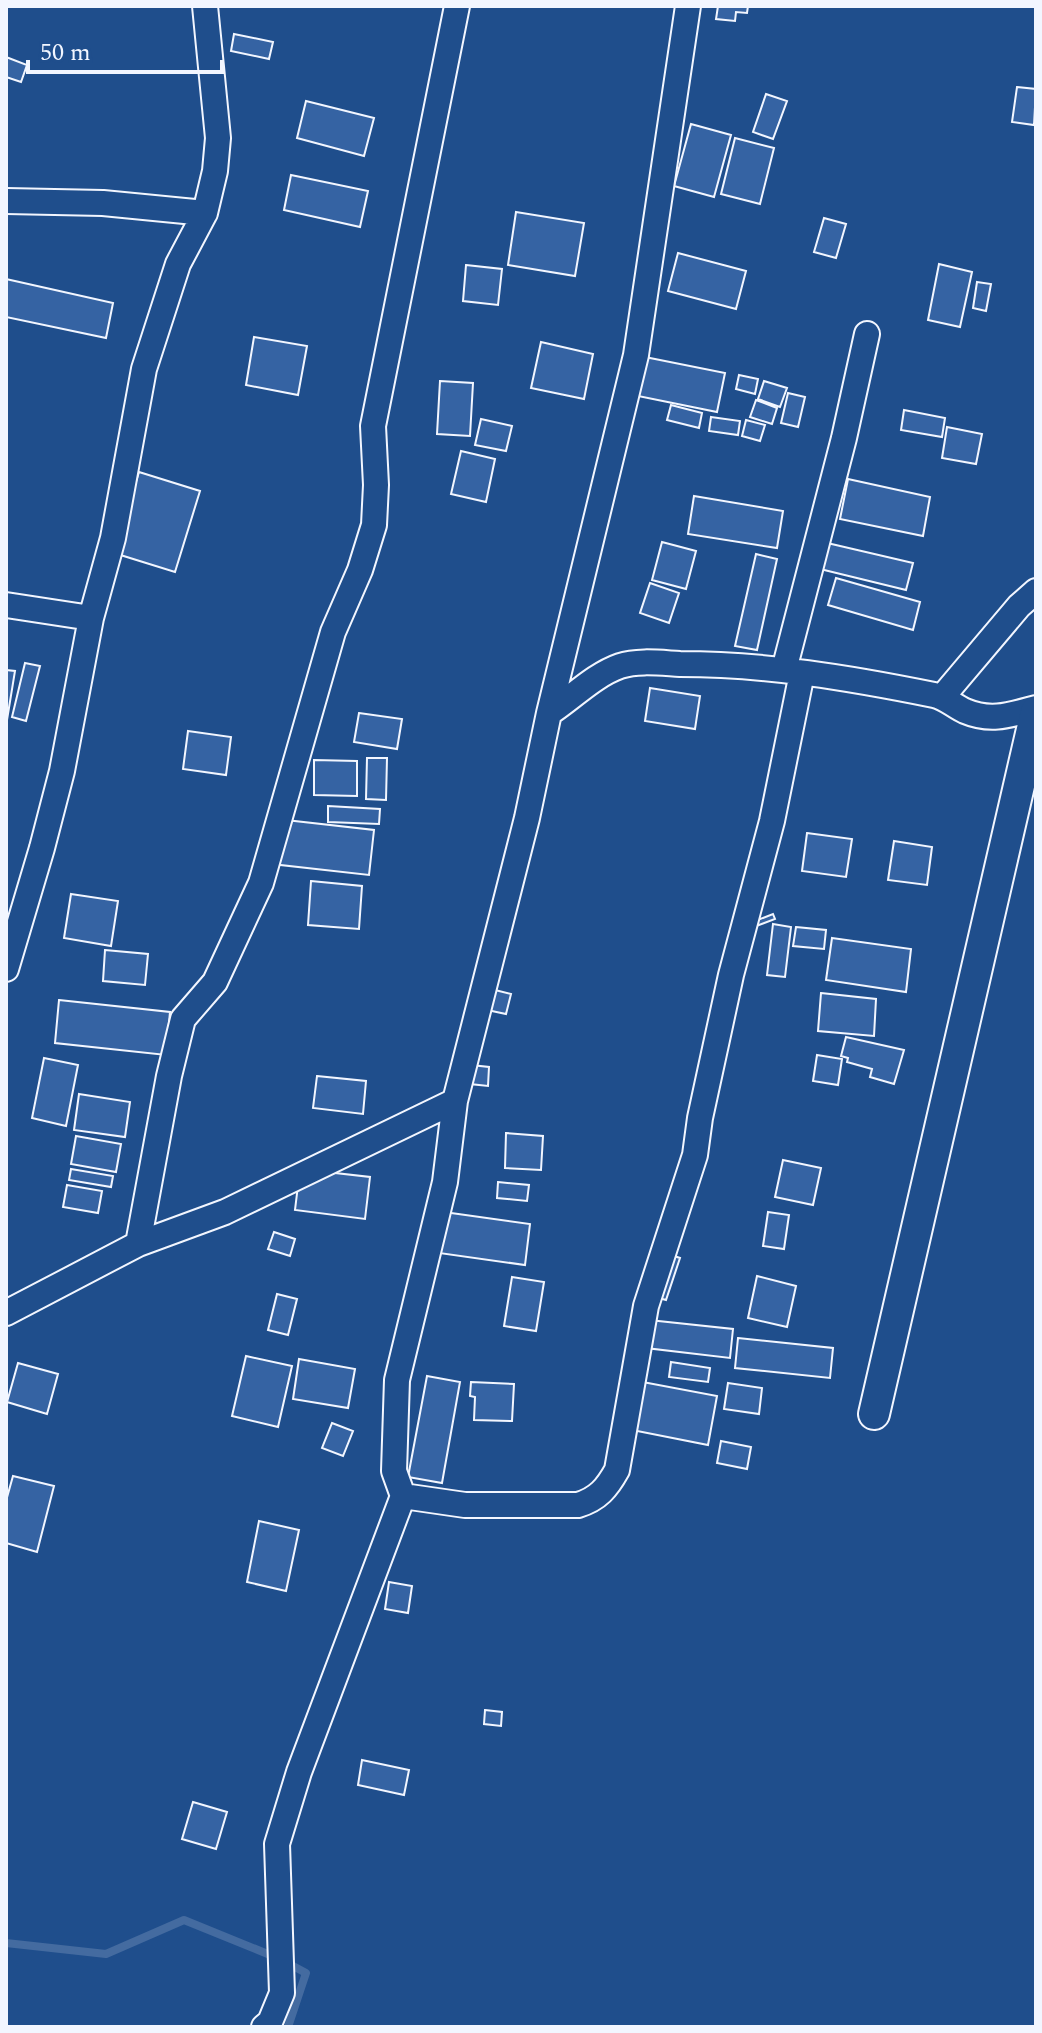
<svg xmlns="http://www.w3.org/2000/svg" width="1042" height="2033" viewBox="0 0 1042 2033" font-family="Spectral,serif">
  <rect width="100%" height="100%" fill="#1f4e8c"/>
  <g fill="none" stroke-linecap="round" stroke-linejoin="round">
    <path stroke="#446ba0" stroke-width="8" d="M 6,1943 L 106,1954 L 184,1920 L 280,1959 L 306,1973 L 288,2027"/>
  </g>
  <path fill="#3563a3" stroke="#f2f6ff" stroke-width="2" d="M 718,6 L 748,6 L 747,13 L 736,12 L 735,21 L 716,19 Z
    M 234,34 L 273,42 L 269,59 L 231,51 Z
    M 6,57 L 27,65 L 21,82 L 6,77 Z
    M 1017,87 L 1036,89 L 1034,125 L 1012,122 Z
    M 766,94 L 787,101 L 773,139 L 753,132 Z
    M 306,101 L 374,118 L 364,156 L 297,138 Z
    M 691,124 L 731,135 L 714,197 L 674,186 Z
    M 735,138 L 774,148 L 760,204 L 721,194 Z
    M 291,175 L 368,191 L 360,227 L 284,210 Z
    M 516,212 L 584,223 L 575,276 L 508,265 Z
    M 824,218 L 846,224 L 836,258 L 814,252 Z
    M 678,253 L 746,271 L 736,309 L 668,291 Z
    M 939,264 L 972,272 L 960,327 L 928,320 Z
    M 466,265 L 502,269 L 498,305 L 463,301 Z
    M 6,279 L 113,303 L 106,338 L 6,317 Z
    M 977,282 L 991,284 L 986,311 L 973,308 Z
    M 254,337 L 307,346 L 298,395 L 246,385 Z
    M 541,342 L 593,354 L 584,399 L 531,388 Z
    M 645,357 L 725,373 L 717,412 L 638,396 Z
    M 739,375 L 758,379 L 755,394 L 736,389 Z
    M 440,381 L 473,383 L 470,436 L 437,434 Z
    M 764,381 L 787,388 L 780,407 L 758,399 Z
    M 788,393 L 805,397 L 798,427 L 781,423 Z
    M 756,400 L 777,408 L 772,424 L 750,417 Z
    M 671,405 L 702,413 L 699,428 L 667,420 Z
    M 904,410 L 945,418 L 942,437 L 901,430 Z
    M 711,417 L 740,421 L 738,435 L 709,431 Z
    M 481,419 L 512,426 L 506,451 L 475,445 Z
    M 746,420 L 765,425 L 760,441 L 742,436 Z
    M 947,427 L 982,434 L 976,464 L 942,458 Z
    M 461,451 L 495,459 L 486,502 L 451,494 Z
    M 139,472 L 200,491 L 175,572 L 114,553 Z
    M 848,479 L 930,497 L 923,536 L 840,519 Z
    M 694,496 L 783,511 L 777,548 L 688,534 Z
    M 662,542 L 696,551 L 686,589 L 652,580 Z
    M 823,542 L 913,563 L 906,590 L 816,568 Z
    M 756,554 L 777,559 L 757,650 L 735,646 Z
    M 836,578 L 920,602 L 913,630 L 828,605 Z
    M 650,583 L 679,593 L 669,623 L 640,613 Z
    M 25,663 L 40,666 L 26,721 L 12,717 Z
    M 6,670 L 15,671 L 6,726 Z
    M 650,688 L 700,696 L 695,729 L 645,721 Z
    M 359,713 L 402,719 L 397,749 L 354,742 Z
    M 188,731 L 231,737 L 226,775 L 183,769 Z
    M 367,758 L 387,758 L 386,800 L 366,799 Z
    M 314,760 L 357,761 L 357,796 L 314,795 Z
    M 328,806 L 380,809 L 379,824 L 328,822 Z
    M 268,818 L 374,830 L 369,875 L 263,863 Z
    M 807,833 L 852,839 L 846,877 L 802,871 Z
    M 894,841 L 932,847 L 927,885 L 888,880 Z
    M 311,881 L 362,886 L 359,929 L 308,925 Z
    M 71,894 L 118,901 L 111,946 L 64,938 Z
    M 773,914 L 775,919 L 751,928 L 750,923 Z
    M 773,924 L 791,927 L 785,977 L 767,975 Z
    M 796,927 L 826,930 L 824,949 L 793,946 Z
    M 832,938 L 911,949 L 906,992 L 826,980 Z
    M 105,950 L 148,954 L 145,985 L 103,981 Z
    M 491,989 L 511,994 L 506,1014 L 487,1010 Z
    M 821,993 L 876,999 L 874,1036 L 818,1031 Z
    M 59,1000 L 170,1012 L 166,1055 L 55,1043 Z
    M 846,1037 L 904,1050 L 894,1084 L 870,1077 L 872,1069 L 847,1062 L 848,1058 L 841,1056 Z
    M 817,1055 L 842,1059 L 838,1085 L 813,1081 Z
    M 44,1058 L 78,1065 L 66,1126 L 32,1118 Z
    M 471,1065 L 489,1067 L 488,1086 L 470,1084 Z
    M 317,1076 L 366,1081 L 363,1114 L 313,1108 Z
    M 79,1094 L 130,1102 L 125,1137 L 74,1130 Z
    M 506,1133 L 543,1136 L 541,1170 L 505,1168 Z
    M 76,1136 L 121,1144 L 116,1172 L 71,1164 Z
    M 783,1160 L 821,1168 L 813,1205 L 775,1197 Z
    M 71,1169 L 113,1176 L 111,1187 L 69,1180 Z
    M 300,1169 L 370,1177 L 365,1219 L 295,1210 Z
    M 498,1182 L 529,1185 L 527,1201 L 497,1198 Z
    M 67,1185 L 102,1191 L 98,1213 L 63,1207 Z
    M 444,1212 L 530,1224 L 525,1265 L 439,1253 Z
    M 768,1212 L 789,1215 L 784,1249 L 763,1246 Z
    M 274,1232 L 295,1239 L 290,1256 L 268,1249 Z
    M 662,1252 L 680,1258 L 666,1300 L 648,1295 Z
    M 757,1276 L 796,1286 L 787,1327 L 748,1318 Z
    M 512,1277 L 544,1282 L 536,1331 L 504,1326 Z
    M 277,1294 L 297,1299 L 288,1335 L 268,1330 Z
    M 649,1320 L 733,1329 L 730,1358 L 646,1348 Z
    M 738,1338 L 833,1348 L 830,1378 L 735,1368 Z
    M 246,1356 L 292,1366 L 278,1427 L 232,1416 Z
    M 299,1359 L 355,1369 L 348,1408 L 293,1399 Z
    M 671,1362 L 710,1368 L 708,1382 L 669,1377 Z
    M 18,1363 L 58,1374 L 47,1414 L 7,1402 Z
    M 427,1376 L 460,1382 L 442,1483 L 408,1477 Z
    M 632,1380 L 717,1396 L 708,1445 L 622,1428 Z
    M 471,1382 L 514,1384 L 512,1421 L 474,1420 L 475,1397 L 470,1396 Z
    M 728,1383 L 762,1388 L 759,1414 L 724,1409 Z
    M 332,1423 L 353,1431 L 343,1456 L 322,1448 Z
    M 721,1441 L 751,1447 L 747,1469 L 717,1463 Z
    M 13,1476 L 54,1486 L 37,1552 L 6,1543 L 6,1501 Z
    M 259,1521 L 299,1530 L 286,1591 L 247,1582 Z
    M 389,1582 L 412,1586 L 408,1613 L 385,1609 Z
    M 485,1710 L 502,1712 L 501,1726 L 484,1724 Z
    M 362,1760 L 409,1770 L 404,1795 L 358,1785 Z
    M 193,1802 L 227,1812 L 216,1849 L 182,1839 Z"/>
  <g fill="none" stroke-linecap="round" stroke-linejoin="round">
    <defs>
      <path id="minor" d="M 6,201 L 103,203 L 205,213
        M 6,605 L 91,618
        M 784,670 L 844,438 L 867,334
        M 943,696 L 1019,606 L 1036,591
        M 549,713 L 636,355 L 688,6
        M 6,969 L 42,848 L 62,771 L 91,618 L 113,538 L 144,369 L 178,264 L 205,213 L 215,171 L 218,138 L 205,6
        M 138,1244 L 169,1076 L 183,1019 L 215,982 L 261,883 L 333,632 L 360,570 L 374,525 L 376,485 L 373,426 L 457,6
        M 6,1313 L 138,1244 L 225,1212 L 455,1101
        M 403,1496 L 465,1505 L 578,1505 C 598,1499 607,1488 617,1470 L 646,1306 L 695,1155 L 700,1118 L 731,975 L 772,821 L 802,673
        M 264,2027 L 270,2022 L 282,1993 L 277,1844 L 299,1772 L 403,1496 L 394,1471 L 397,1380 L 445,1182 L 455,1101 L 527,818 L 549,713 C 571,699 594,675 620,666 C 638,660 661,663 680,664 C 766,664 850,678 934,695 C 945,697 954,706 965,711 C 991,722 1010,715 1036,708"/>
      <path id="tertiary" d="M 874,1414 L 1036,712"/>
    </defs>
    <use href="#minor" stroke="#f2f6ff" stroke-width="28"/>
    <use href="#tertiary" stroke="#f2f6ff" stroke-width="34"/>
    <use href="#minor" stroke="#1f4e8c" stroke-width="24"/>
    <use href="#tertiary" stroke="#1f4e8c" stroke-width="30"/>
  </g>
  <rect width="1042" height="2033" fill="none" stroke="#f2f6ff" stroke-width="16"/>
  <path d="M28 60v12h194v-12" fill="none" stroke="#f2f6ff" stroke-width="4"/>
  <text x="40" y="60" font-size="24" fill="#f2f6ff" stroke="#1f4e8c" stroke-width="6" paint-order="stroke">50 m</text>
</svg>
